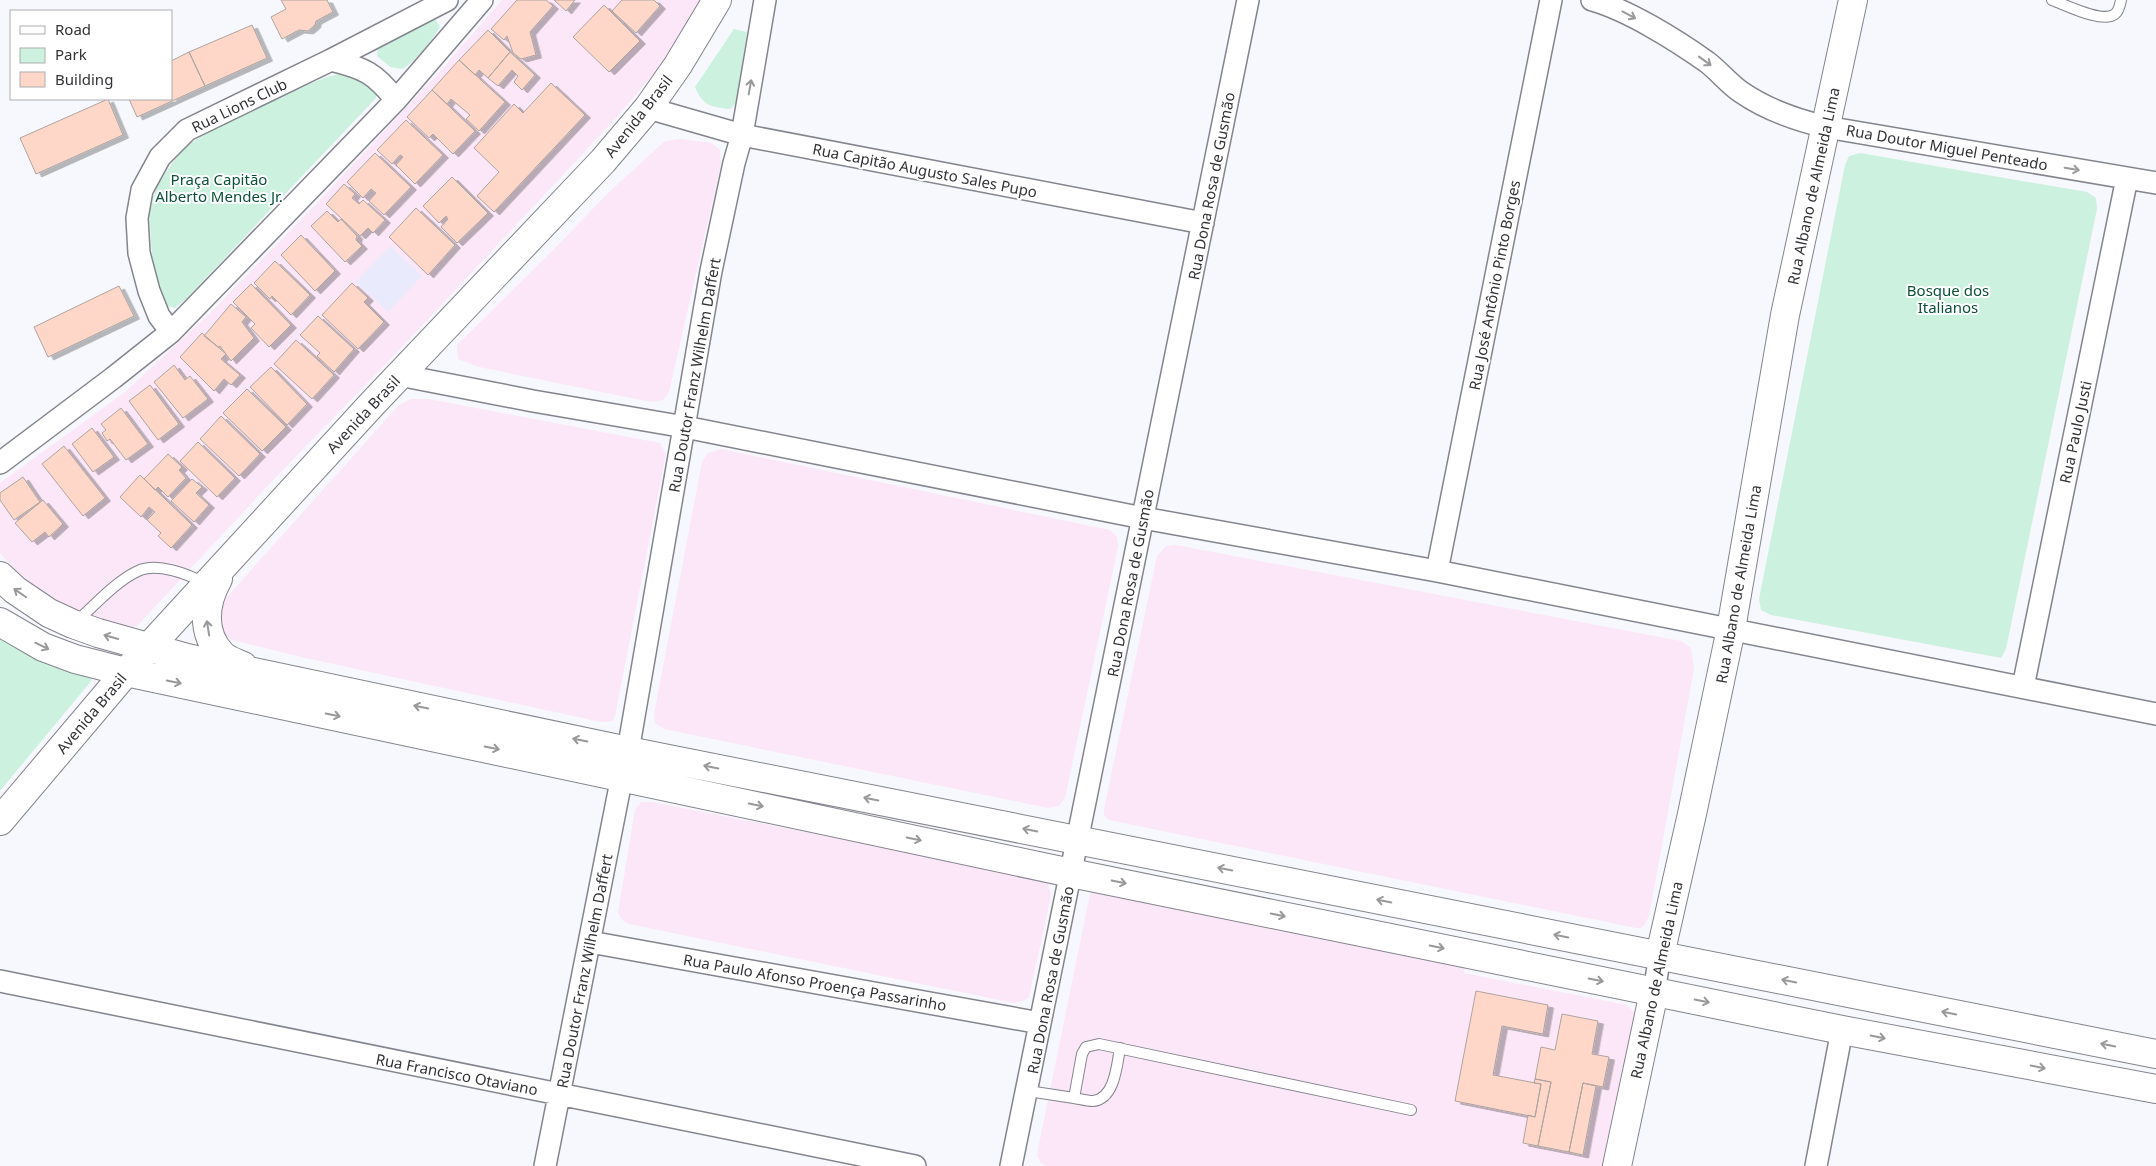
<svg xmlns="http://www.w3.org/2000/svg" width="2156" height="1166" viewBox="0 0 2156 1166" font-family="'Noto Sans',sans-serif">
  <defs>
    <filter id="shadow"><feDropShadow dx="5.5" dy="3" stdDeviation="0" flood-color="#0004"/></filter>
  </defs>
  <rect width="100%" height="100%" fill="#f7f8fd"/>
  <path fill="#fbe7f7" d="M 502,0 L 701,0 L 655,72 L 616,118 L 405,344 L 276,477 L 137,626 L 125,628 L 64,607 L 32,589 L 0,553 L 0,483 L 125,392 L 207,316 L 319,201 L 443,68 Z
    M 681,139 L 712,143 L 720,150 L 721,164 L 669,392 L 663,400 L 651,402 L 479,367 L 458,359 L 457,345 L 558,245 L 608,193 L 665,141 Z
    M 411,399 L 429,399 L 660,443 L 666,454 L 616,711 L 613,721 L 601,722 L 310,659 L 232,640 L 221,632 L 219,617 L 226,598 L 398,406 Z
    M 721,449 L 1110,530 L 1117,537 L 1118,547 L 1065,798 L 1059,806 L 1048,808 L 664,729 L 655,723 L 654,714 L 702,462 L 708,453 Z
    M 1176,545 L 1681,641 L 1691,648 L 1694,669 L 1649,916 L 1645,924 L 1641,928 L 1636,928 L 1109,820 L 1104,815 L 1104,809 L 1157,556 L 1166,546 Z
    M 641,802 L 652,802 L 1040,878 L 1048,883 L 1051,896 L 1029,997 L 1025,1000 L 1014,1003 L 629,924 L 622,920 L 618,913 L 635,809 Z
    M 1093,891 L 1465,967 L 1464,973 L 1627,1005 L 1634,1012 L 1635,1022 L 1604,1166 L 1046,1166 L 1041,1163 L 1037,1156 L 1039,1144 L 1090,894 Z"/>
  <path fill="#e9ebfc" d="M 390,246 L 422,276 L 388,312 L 356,282 Z"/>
  <path fill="#cdf1df" d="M 435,18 L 440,27 C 430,43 418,58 403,69 L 390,67 L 377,56 L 378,44 Z
    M 734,29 L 747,32 L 736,103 L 730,109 C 711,107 703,106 695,87 Z
    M 348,72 L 376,85 L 376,98 L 187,298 L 175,308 L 167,306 L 162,299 L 152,256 L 149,213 L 157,185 L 183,148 L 225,122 L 283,95 L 327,77 Z
    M 1860,153 L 2087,192 L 2096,198 L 2097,209 L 2006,649 L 2001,658 L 1771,615 L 1761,610 L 1759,599 L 1845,165 L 1849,156 Z
    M 0,627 L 87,672 L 92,680 L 0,791 Z"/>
  <path fill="#fed7c9" stroke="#aea4a0" filter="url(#shadow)" d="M 281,0 L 327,0 L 333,12 L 316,21 L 315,25 L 308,31 L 299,30 L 282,39 L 271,17 L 286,9 Z
    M 517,0 L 546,0 L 553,6 L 530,32 L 536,55 L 521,59 L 513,53 L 507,36 L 504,40 L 491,29 Z
    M 554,0 L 575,0 L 566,11 Z
    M 622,0 L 654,0 L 660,6 L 636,33 L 612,11 Z
    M 604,5 L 640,41 L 609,72 L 573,37 Z
    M 252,25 L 267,58 L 205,86 L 189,52 Z
    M 488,30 L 510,52 L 488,78 L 479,70 L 475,75 L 459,60 Z
    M 189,52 L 205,86 L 137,117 L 129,99 L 171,99 L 171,61 Z
    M 510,52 L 535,75 L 522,90 L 514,82 L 518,76 L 512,70 L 498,86 L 488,78 Z
    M 459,60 L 505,102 L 479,131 L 466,119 L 470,115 L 451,99 L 447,104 L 432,90 Z
    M 551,83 L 585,115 L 494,212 L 477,196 L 499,172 L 474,148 L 514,104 L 523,113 Z
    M 432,90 L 475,131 L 453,154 L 433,134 L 429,138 L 407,117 Z
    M 108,99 L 123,135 L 36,174 L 20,138 Z
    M 406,120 L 443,155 L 415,184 L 396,165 L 403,157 L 400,155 L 392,164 L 377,150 Z
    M 375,153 L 411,187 L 384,215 L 369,201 L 376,193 L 371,189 L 363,198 L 347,182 Z
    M 452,177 L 488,213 L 457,243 L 441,227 L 448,219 L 446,216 L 439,223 L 423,206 Z
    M 344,184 L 355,194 L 352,198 L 359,204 L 363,200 L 385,220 L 373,233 L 368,228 L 360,236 L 326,204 Z
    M 416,208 L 455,245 L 428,275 L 389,237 Z
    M 327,211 L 338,222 L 341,219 L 357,236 L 356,240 L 362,246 L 345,262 L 311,226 Z
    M 301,235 L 335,271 L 315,291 L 281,255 Z
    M 275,261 L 310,295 L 291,315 L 272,296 L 270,299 L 254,283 Z
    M 352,283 L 368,298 L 364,302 L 384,322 L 358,349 L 322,315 Z
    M 251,284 L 291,325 L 269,347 L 251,328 L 255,324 L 233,302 Z
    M 119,286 L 134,316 L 48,357 L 34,327 Z
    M 231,304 L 246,317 L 242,322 L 254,338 L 231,361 L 220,346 L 218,347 L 204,336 Z
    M 318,316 L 354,349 L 334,372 L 317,356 L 320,353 L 300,335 Z
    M 202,333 L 226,354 L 221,359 L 240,375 L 231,385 L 224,379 L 214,391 L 180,357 Z
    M 296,340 L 334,375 L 312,399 L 274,364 Z
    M 174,365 L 185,380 L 190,376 L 208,399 L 183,418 L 154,382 Z
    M 271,367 L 307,404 L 287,425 L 250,387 Z
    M 150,385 L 179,424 L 158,440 L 129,401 Z
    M 247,389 L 286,427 L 262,451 L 223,413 Z
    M 121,408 L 148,444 L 126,460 L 110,439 L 107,441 L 102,433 L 106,430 L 101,424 Z
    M 221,416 L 260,454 L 239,476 L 200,439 Z
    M 92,428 L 114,457 L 93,472 L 72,444 Z
    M 198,442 L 235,478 L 217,497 L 180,461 Z
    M 64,446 L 105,498 L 83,516 L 42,464 Z
    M 168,454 L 182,467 L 179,470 L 186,478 L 168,497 L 158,487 L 155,490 L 144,479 Z
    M 140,475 L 192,525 L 171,548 L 158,536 L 161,533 L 147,520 L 155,512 L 149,507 L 141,517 L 120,497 Z
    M 23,477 L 40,502 L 14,520 L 0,500 L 0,493 Z
    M 192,479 L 202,487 L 196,493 L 209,505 L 194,522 L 171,501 Z
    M 43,500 L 63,524 L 49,537 L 45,532 L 32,542 L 15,523 Z
    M 1476,991 L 1548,1005 L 1543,1034 L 1502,1026 L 1493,1075 L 1541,1084 L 1535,1117 L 1455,1101 Z
    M 1562,1014 L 1598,1021 L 1592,1054 L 1609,1057 L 1603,1087 L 1583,1083 L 1569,1152 L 1538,1146 L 1551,1082 L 1535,1079 L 1541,1047 L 1555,1050 Z
    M 1535,1079 L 1551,1082 L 1538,1146 L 1523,1143 L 1528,1115 L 1535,1117 L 1541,1084 L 1534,1083 Z
    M 1583,1083 L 1596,1086 L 1583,1155 L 1569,1152 Z"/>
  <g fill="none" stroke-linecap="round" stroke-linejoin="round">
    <defs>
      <path id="lane" d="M 2052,0 C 2066,5 2103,24 2115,14 C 2119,11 2120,5 2121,0
        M 76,622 C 94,606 116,581 138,571 C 157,562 188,574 204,583
        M 1028,1091 L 1074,1098 L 1082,1054 L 1086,1047 L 1099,1044 L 1411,1110
        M 1074,1098 C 1080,1099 1087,1101 1093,1101 C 1115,1099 1117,1064 1120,1048"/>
      <path id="street" d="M 1592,0 C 1628,10 1676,40 1707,62 C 1719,71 1729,84 1741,92 C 1767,110 1796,120 1826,127 L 2156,183
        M 331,60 L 447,0
        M 648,108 L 742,135 L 1203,223
        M 171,332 L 159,316 L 149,291 L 139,253 L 137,218 L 142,190 L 160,157 L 187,130 L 331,60 C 364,68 375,73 396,100
        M 399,375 L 533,401 L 685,427 L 1143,518 L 1437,571 L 2156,714
        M 0,463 L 113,378 L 171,332 L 396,100 L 482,0
        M 1437,571 L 1551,0
        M 2023,687 L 2127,178
        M 628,751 L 711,271 L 734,163 L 742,135 L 765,0
        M 590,942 L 1040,1023
        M 0,981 L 915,1166
        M 1654,992 L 1660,955
        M 545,1166 L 622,776
        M 1011,1166 L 1248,0
        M 1816,1166 L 1842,1030"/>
      <path id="secondary" d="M 1660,955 L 1692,814 L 1731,629 L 1785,315 L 1853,0
        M 1617,1166 L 1654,992"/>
      <path id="primary" d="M 0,576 L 15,590 L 49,613 L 73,624 L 98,633 L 187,658 L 628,751 L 2156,1054
        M 218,579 C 204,604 201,633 222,655 C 227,660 237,663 243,666
        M 0,622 L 43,647 L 75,659 L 126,672 L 1071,873 L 1842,1030 L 2156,1089
        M 0,821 L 126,672 L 373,403 L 603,161 L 648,108 L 678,65 L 717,0"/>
    </defs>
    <use href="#lane" stroke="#83848d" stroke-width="12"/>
    <use href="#street" stroke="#83848d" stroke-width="24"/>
    <use href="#secondary" stroke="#83848d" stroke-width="30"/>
    <use href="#primary" stroke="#83848d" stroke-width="30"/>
    <use href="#lane" stroke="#fff" stroke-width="10"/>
    <use href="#street" stroke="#fff" stroke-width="21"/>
    <use href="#secondary" stroke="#fff" stroke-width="28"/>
    <use href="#primary" stroke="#fff" stroke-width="28"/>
  </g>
  <defs><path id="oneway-shaft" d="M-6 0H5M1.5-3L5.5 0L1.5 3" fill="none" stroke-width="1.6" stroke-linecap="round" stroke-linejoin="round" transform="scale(1.25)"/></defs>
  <g stroke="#99999b">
    <use href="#oneway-shaft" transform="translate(1629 15) rotate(28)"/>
    <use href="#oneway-shaft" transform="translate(1705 61) rotate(36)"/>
    <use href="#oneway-shaft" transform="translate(750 87) rotate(-80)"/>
    <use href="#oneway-shaft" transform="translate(2072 169) rotate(10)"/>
    <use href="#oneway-shaft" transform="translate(20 593) rotate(-145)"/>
    <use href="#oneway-shaft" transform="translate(208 628) rotate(-99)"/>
    <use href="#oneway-shaft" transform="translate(111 637) rotate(-164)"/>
    <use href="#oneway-shaft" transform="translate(42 646) rotate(26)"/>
    <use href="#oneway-shaft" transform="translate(174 682) rotate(12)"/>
    <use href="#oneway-shaft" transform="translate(421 707) rotate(-168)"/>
    <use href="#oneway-shaft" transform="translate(333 715) rotate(12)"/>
    <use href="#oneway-shaft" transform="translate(580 740) rotate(-168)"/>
    <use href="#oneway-shaft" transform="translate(492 748) rotate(12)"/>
    <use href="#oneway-shaft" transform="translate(711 767) rotate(-169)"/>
    <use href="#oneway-shaft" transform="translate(871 799) rotate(-169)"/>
    <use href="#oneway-shaft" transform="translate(756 805) rotate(12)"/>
    <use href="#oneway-shaft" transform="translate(1030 830) rotate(-169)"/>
    <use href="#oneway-shaft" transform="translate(914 839) rotate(12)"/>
    <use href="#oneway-shaft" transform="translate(1225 869) rotate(-169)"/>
    <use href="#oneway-shaft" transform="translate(1119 882) rotate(12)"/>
    <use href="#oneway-shaft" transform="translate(1384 901) rotate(-169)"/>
    <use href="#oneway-shaft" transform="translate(1278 915) rotate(12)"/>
    <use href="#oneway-shaft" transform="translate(1561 936) rotate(-169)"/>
    <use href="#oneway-shaft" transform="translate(1437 947) rotate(12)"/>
    <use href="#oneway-shaft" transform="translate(1596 980) rotate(12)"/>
    <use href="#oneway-shaft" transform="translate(1789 981) rotate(-169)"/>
    <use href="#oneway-shaft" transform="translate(1702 1001) rotate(11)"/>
    <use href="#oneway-shaft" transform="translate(1949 1013) rotate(-169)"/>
    <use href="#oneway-shaft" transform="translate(1878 1037) rotate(11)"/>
    <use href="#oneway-shaft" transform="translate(2108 1045) rotate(-169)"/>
    <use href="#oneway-shaft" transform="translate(2038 1067) rotate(11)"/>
  </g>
  <g text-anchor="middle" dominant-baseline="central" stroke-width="4" stroke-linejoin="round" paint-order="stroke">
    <g font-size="15" fill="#333337" stroke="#fff">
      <text transform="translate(239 105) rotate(-26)">Rua Lions Club</text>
      <text transform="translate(638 116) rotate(-52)">Avenida Brasil</text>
      <text transform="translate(1947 147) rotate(10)">Rua Doutor Miguel Penteado</text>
      <text transform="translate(925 170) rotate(11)">Rua Capitão Augusto Sales Pupo</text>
      <text transform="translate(1211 186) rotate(-79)">Rua Dona Rosa de Gusmão</text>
      <text transform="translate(1813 186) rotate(-78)">Rua Albano de Almeida Lima</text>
      <text transform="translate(1494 285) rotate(-79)">Rua José Antônio Pinto Borges</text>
      <text transform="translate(694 375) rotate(-80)">Rua Doutor Franz Wilhelm Daffert</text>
      <text transform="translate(363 414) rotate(-47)">Avenida Brasil</text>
      <text transform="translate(2075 432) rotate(-78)">Rua Paulo Justi</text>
      <text transform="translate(1130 583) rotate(-79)">Rua Dona Rosa de Gusmão</text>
      <text transform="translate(1738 584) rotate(-80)">Rua Albano de Almeida Lima</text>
      <text transform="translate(91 713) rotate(-50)">Avenida Brasil</text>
      <text transform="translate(584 971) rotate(-79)">Rua Doutor Franz Wilhelm Daffert</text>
      <text transform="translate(1050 980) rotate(-79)">Rua Dona Rosa de Gusmão</text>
      <text transform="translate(1656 980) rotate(-78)">Rua Albano de Almeida Lima</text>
      <text transform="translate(815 982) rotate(10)">Rua Paulo Afonso Proença Passarinho</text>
      <text transform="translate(457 1074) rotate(11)">Rua Francisco Otaviano</text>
    </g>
    <g font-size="15" fill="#0b5038" stroke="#fff">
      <text x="219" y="179">Praça Capitão<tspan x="219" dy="17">Alberto Mendes Jr.</tspan></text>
      <text x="1948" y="290">Bosque dos<tspan x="1948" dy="17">Italianos</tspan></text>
    </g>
  </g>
  <rect x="10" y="10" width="162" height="90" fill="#ffffff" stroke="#adadaf"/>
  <rect x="20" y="26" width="25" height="8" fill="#ffffff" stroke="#adadaf"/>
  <text x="55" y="35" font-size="15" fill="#333337">Road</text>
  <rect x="20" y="48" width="25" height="15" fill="#cdf1df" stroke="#adadaf"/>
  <text x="55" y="60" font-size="15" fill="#333337">Park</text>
  <rect x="20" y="72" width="25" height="15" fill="#fed7c9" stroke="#adadaf"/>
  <text x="55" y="85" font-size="15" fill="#333337">Building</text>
</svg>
